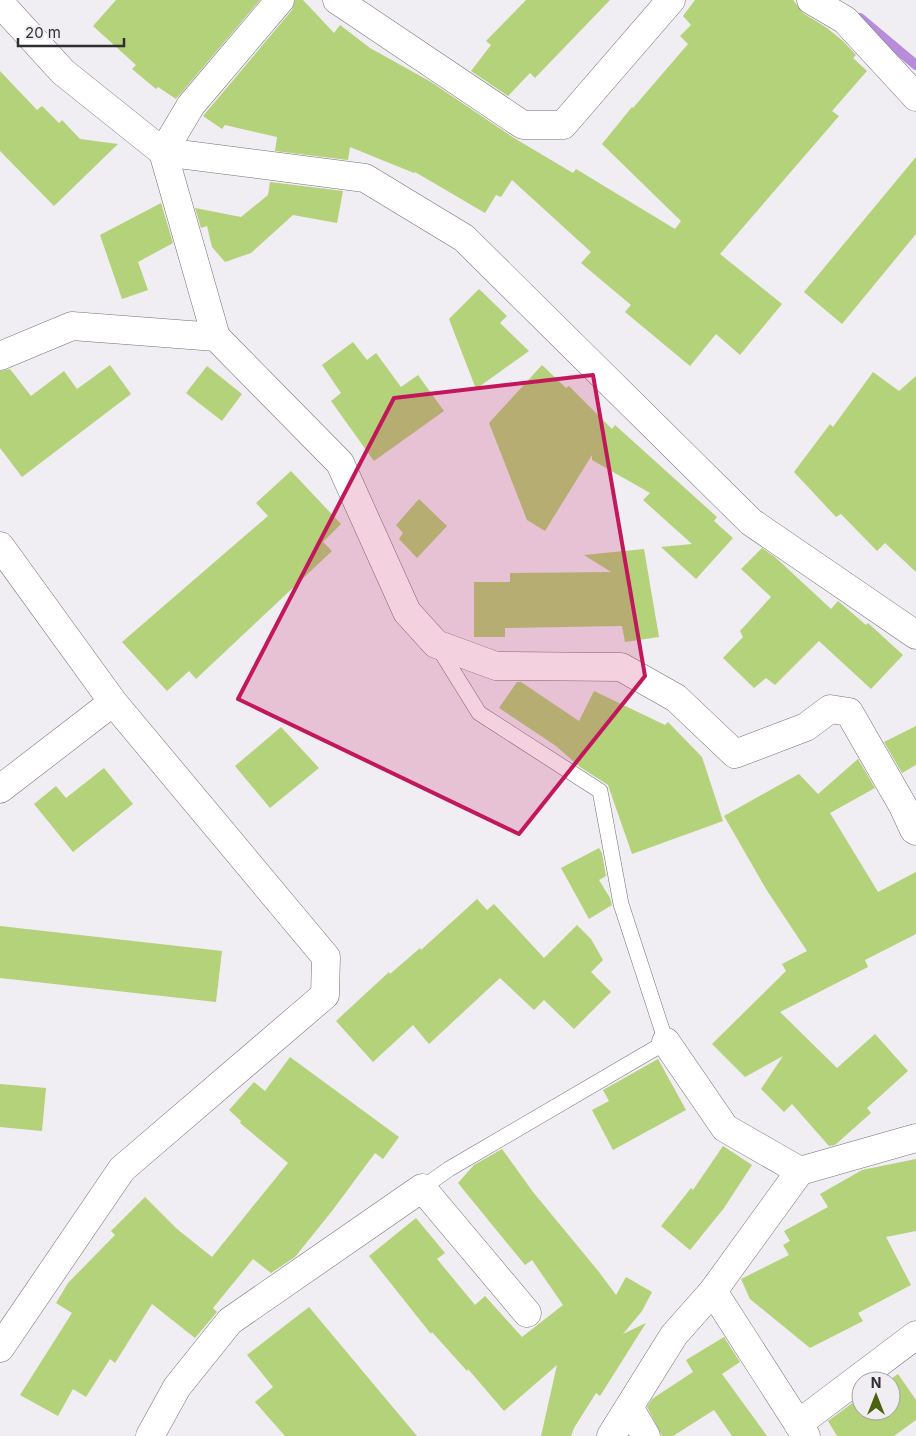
<svg xmlns="http://www.w3.org/2000/svg" width="916" height="1436" viewBox="0 0 916 1436" font-family="Inter,sans-serif">
  <rect width="100%" height="100%" fill="#f0edf3"/>
  <g fill="none" stroke-linecap="round" stroke-linejoin="round">
    <path stroke="#b68cdb" stroke-width="10" d="M 860,18 L 916,65"/>
  </g>
  <path fill="#b3d279" d="M 116,0 L 260,0 L 176,99 L 158,87 L 156,89 L 132,69 L 136,65 L 93,26 Z
    M 295,0 L 303,0 L 334,33 L 340,25 L 370,48 L 431,82 L 514,138 L 573,173 L 576,169 L 675,229 L 681,221 L 602,144 L 632,107 L 633,108 L 688,44 L 680,36 L 691,25 L 683,16 L 695,0 L 793,0 L 803,13 L 827,28 L 843,41 L 856,55 L 853,58 L 867,71 L 832,111 L 839,116 L 720,254 L 782,304 L 740,355 L 716,334 L 690,366 L 625,312 L 631,305 L 581,263 L 591,252 L 512,180 L 501,197 L 496,195 L 485,213 L 415,172 L 414,173 L 350,147 L 348,160 L 275,151 L 277,137 L 225,125 L 222,129 L 203,116 L 292,10 Z
    M 526,0 L 610,0 L 535,78 L 530,73 L 508,96 L 471,71 L 491,45 L 486,41 Z
    M 0,71 L 37,110 L 42,106 L 59,123 L 62,120 L 80,139 L 118,144 L 54,206 L 0,151 Z
    M 916,157 L 916,234 L 842,324 L 804,292 Z
    M 270,182 L 343,191 L 337,223 L 293,215 L 251,253 L 225,262 L 212,247 L 207,226 L 201,228 L 195,208 L 241,217 L 268,195 Z
    M 161,203 L 173,243 L 138,262 L 148,290 L 122,299 L 100,235 Z
    M 479,289 L 507,316 L 500,323 L 529,351 L 476,389 L 449,319 Z
    M 353,342 L 367,360 L 376,353 L 401,387 L 418,375 L 444,411 L 374,461 L 331,401 L 341,393 L 322,365 Z
    M 110,365 L 131,394 L 22,477 L 0,448 L 0,371 L 10,369 L 31,396 L 64,371 L 77,389 Z
    M 542,365 L 566,388 L 569,386 L 612,429 L 615,425 L 717,517 L 714,521 L 733,538 L 696,579 L 661,547 L 692,544 L 643,500 L 650,493 L 592,460 L 592,455 L 545,531 L 527,520 L 489,423 Z
    M 207,366 L 242,394 L 222,421 L 186,393 Z
    M 873,372 L 899,391 L 916,376 L 916,572 L 885,543 L 877,551 L 841,514 L 836,517 L 794,472 L 830,424 L 833,427 Z
    M 291,471 L 341,524 L 323,542 L 332,551 L 196,679 L 189,671 L 167,691 L 122,642 L 268,516 L 256,503 Z
    M 419,499 L 447,526 L 417,558 L 399,539 L 403,533 L 396,525 Z
    M 762,548 L 775,557 L 831,609 L 838,601 L 866,625 L 868,623 L 903,655 L 871,689 L 819,641 L 775,685 L 766,678 L 754,688 L 723,658 L 743,637 L 740,631 L 771,597 L 741,569 Z
    M 644,549 L 659,637 L 625,642 L 622,626 L 505,628 L 505,637 L 474,637 L 474,582 L 510,582 L 510,573 L 611,572 L 584,555 Z
    M 517,682 L 521,682 L 579,721 L 594,691 L 665,725 L 668,722 L 702,757 L 723,821 L 632,854 L 608,785 L 580,767 L 556,746 L 499,708 Z
    M 916,726 L 916,765 L 902,773 L 884,742 Z
    M 281,727 L 319,768 L 270,808 L 235,766 Z
    M 858,759 L 875,788 L 830,813 L 878,892 L 916,872 L 916,934 L 865,960 L 868,967 L 780,1012 L 837,1068 L 875,1034 L 908,1071 L 867,1108 L 871,1113 L 835,1145 L 829,1146 L 792,1104 L 784,1112 L 761,1089 L 783,1056 L 745,1077 L 712,1044 L 786,971 L 782,964 L 807,951 L 766,889 L 724,816 L 799,774 L 818,794 Z
    M 104,768 L 133,804 L 73,852 L 34,804 L 56,786 L 66,798 Z
    M 599,848 L 602,853 L 606,876 L 599,880 L 610,898 L 612,905 L 589,919 L 561,868 Z
    M 477,899 L 487,910 L 494,904 L 544,958 L 577,925 L 591,939 L 603,960 L 591,972 L 611,992 L 574,1029 L 544,1000 L 534,1010 L 500,978 L 429,1044 L 413,1025 L 373,1062 L 336,1021 L 389,972 L 390,974 L 420,948 L 421,950 Z
    M 0,926 L 222,951 L 216,1002 L 0,978 Z
    M 290,1057 L 399,1137 L 383,1159 L 375,1153 L 332,1211 L 295,1257 L 271,1273 L 253,1259 L 213,1308 L 217,1312 L 195,1338 L 152,1304 L 115,1363 L 110,1359 L 86,1397 L 73,1389 L 58,1416 L 20,1395 L 72,1313 L 56,1303 L 68,1283 L 115,1235 L 111,1231 L 145,1197 L 177,1229 L 212,1257 L 288,1163 L 240,1123 L 241,1121 L 229,1110 L 254,1082 L 265,1091 Z
    M 658,1059 L 686,1110 L 613,1150 L 592,1110 L 609,1101 L 603,1090 Z
    M 0,1084 L 46,1088 L 42,1131 L 0,1127 Z
    M 723,1146 L 752,1165 L 724,1208 L 690,1250 L 661,1226 L 691,1188 L 693,1190 Z
    M 502,1149 L 533,1192 L 599,1272 L 616,1295 L 626,1277 L 652,1292 L 642,1311 L 623,1334 L 646,1323 L 600,1396 L 596,1393 L 574,1428 L 571,1436 L 541,1436 L 557,1365 L 504,1411 L 468,1369 L 467,1371 L 432,1332 L 431,1334 L 369,1256 L 416,1218 L 445,1253 L 437,1259 L 475,1305 L 485,1296 L 522,1337 L 563,1305 L 532,1260 L 525,1265 L 458,1183 L 474,1165 Z
    M 916,1159 L 916,1231 L 886,1237 L 911,1285 L 858,1313 L 863,1321 L 810,1348 L 750,1299 L 741,1279 L 789,1255 L 783,1245 L 790,1241 L 784,1231 L 828,1207 L 820,1194 L 862,1170 Z
    M 309,1307 L 370,1380 L 417,1436 L 285,1436 L 255,1402 L 273,1387 L 247,1355 Z
    M 724,1337 L 740,1362 L 722,1374 L 767,1436 L 732,1436 L 714,1410 L 673,1436 L 662,1436 L 647,1407 L 652,1399 L 693,1372 L 686,1360 Z
    M 898,1374 L 916,1400 L 916,1420 L 894,1436 L 837,1436 L 828,1421 L 858,1399 L 859,1401 L 861,1400 L 861,1411 L 891,1411 L 891,1381 L 888,1381 Z"/>
  <g fill="none" stroke-linecap="round" stroke-linejoin="round">
    <defs>
      <path id="service" d="M 422,1188 L 449,1169 L 666,1042 L 621,904 L 600,791 L 479,713 L 438,647"/>
      <path id="minor" d="M 280,0 L 191,105 L 163,152 L 216,337 L 340,463 L 407,612 L 436,644 L 496,666 L 621,667 L 676,698 L 735,754 L 806,727 L 830,709 L 849,712 L 903,806 L 914,830 L 916,831
        M 337,0 L 523,125 L 563,125 L 671,0
        M 811,0 L 845,20 L 916,97
        M 0,356 L 72,326 L 216,337
        M 0,546 L 113,702 L 326,957 L 325,995 L 122,1169 L 0,1348
        M 0,789 L 113,702
        M 666,1042 L 725,1128 L 800,1171 L 916,1138
        M 713,1291 L 806,1436
        M 629,1407 L 646,1436
        M 798,1424 L 916,1335
        M 150,1436 L 177,1387 L 230,1321 L 422,1188 L 527,1313
        M 611,1436 L 674,1335 L 713,1291 L 800,1171"/>
      <path id="tertiary" d="M 0,3 L 63,72 L 163,152 L 365,178 L 464,238 L 751,522 L 916,635"/>
    </defs>
    <use href="#service" stroke="#737176" stroke-width="16"/>
    <use href="#minor" stroke="#737176" stroke-width="29"/>
    <use href="#tertiary" stroke="#737176" stroke-width="29"/>
    <use href="#service" stroke="#fff" stroke-width="15"/>
    <use href="#minor" stroke="#fff" stroke-width="28"/>
    <use href="#tertiary" stroke="#fff" stroke-width="28"/>
  </g>
  <path fill="#c2185b" fill-opacity="0.2" stroke="#c2185b" stroke-width="4" stroke-linejoin="round" d="M 593,375 L 645,676 L 519,834 L 238,699 L 394,398 Z"/>
  <g transform="translate(876 1396)"><circle r="24" fill="#f0edf3" stroke="#a3a1a5"/>
  <path d="M0-4L9 19L0 12L-9 19Z" fill="#4a610e"/>
  <text y="-8" font-size="14" font-weight="bold" text-anchor="middle" fill="#2f2e30">N</text>
  </g>
  <path d="M18 38v8h106v-8" fill="none" stroke="#2f2e30" stroke-width="2.5"/>
  <text x="25" y="38" font-size="15" fill="#2f2e30" stroke="#f0edf3" stroke-width="4" paint-order="stroke">20 m</text>
</svg>
